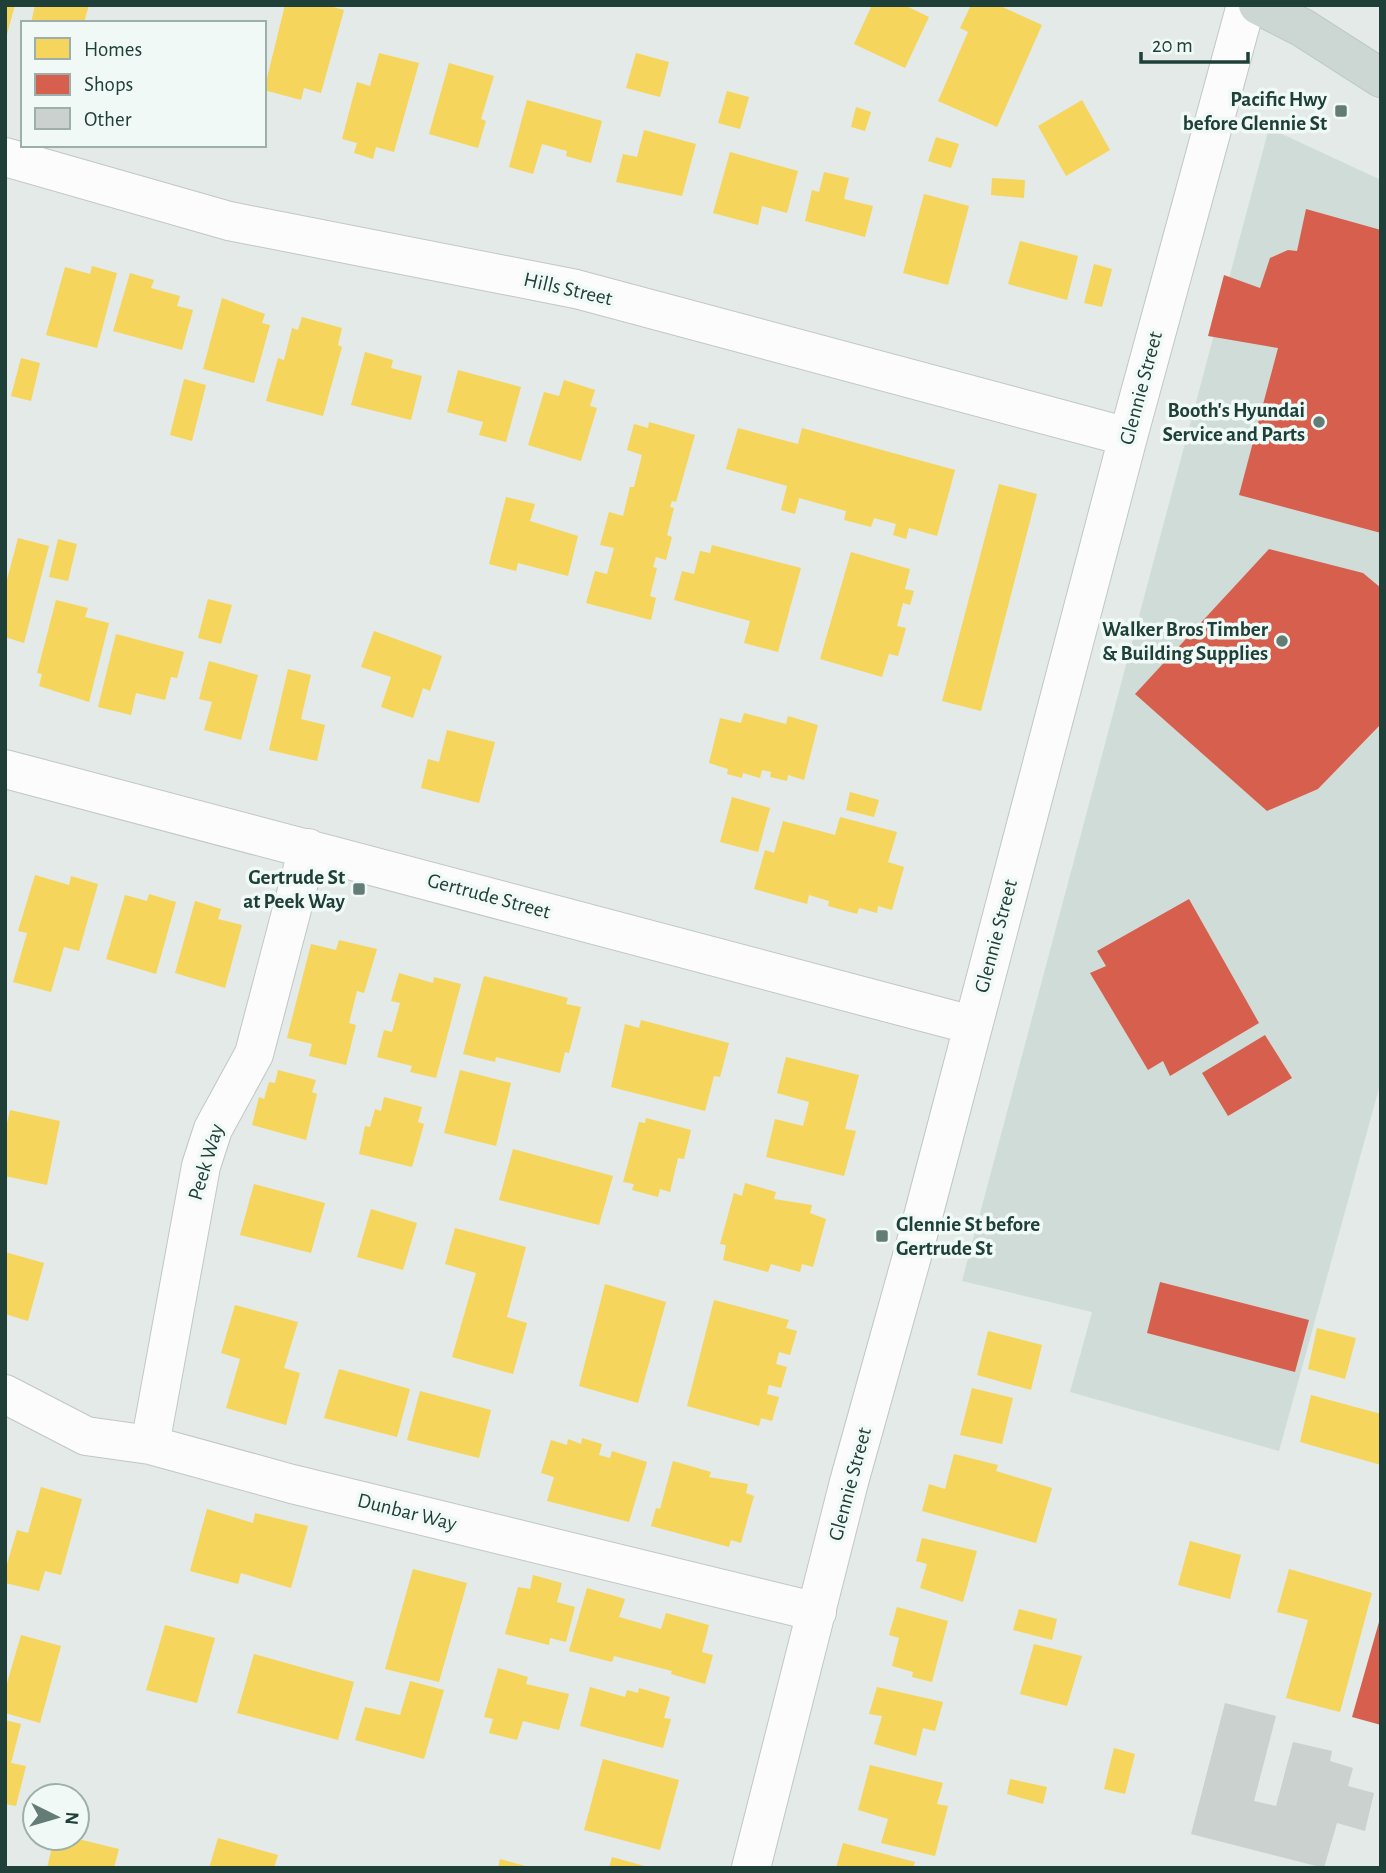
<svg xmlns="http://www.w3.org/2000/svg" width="1386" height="1873" viewBox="0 0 1386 1873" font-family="'Alegreya Sans',sans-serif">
  <rect width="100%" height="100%" fill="#e3eae7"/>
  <path fill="#d0dcd7" d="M 1269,128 L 1381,180 L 1381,1081 L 1279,1451 L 1070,1392 L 1092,1312 L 962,1281 Z"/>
  <path fill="#f6d55c" d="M 5,5 L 15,5 L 6,38 L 5,38 Z
    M 35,5 L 89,5 L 84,23 L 31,23 Z
    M 285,5 L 326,5 L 344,10 L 321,93 L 304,88 L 301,100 L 264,90 Z
    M 872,5 L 904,5 L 929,17 L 905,68 L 854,44 Z
    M 971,5 L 998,5 L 1042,25 L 997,127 L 938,101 L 968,32 L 960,28 Z
    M 379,53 L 419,63 L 394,152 L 376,147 L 373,159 L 354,153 L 357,143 L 342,139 L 357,82 L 370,86 Z
    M 636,53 L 669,62 L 660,97 L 626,88 Z
    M 449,63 L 494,76 L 481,119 L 486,121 L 478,148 L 429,134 Z
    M 727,91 L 749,97 L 740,129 L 718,123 Z
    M 527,100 L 602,121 L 591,163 L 566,156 L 567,151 L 542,144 L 533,174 L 509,167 Z
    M 1082,100 L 1110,150 L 1066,176 L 1038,126 Z
    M 856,107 L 871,112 L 865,131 L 851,127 Z
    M 644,130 L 696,144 L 682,196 L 616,182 L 623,154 L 637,157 Z
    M 936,137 L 959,144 L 951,168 L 928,161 Z
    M 730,152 L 798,171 L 787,213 L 762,206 L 758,225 L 713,213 Z
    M 824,172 L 849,178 L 844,199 L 873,206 L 865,237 L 805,221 L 812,190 L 819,192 Z
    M 992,178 L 1025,180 L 1024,198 L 991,195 Z
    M 924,194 L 969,206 L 948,285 L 903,273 Z
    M 1020,241 L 1078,256 L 1067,300 L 1008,284 Z
    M 1094,264 L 1112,269 L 1102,307 L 1084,303 Z
    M 92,266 L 117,273 L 97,348 L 46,335 L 65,267 L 90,274 Z
    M 130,273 L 154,280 L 151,288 L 180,296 L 177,306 L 193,310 L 182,350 L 113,331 Z
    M 222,298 L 265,314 L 262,323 L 270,325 L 254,383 L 203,369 Z
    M 302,317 L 342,328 L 338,345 L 342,347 L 323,416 L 266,401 L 278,358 L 284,360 L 292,328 L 298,330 Z
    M 365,352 L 393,360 L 391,368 L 422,376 L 411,420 L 351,405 Z
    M 21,358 L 40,363 L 31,401 L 11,396 Z
    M 458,370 L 521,387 L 506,442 L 479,435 L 483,422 L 447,412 Z
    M 184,379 L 206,385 L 192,441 L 170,435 Z
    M 564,380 L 595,390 L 590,406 L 597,408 L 581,461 L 528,445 L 544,392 L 559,396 Z
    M 649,422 L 695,435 L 676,502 L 672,501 L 670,507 L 674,508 L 667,535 L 672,537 L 666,560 L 656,557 L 653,567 L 657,568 L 650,596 L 656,598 L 651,620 L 586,603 L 595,571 L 607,574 L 614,548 L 600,545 L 609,512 L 623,516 L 630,487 L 634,487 L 642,455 L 627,450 L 634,424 L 648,428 Z
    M 738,428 L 798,444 L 802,428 L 955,470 L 937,536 L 909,528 L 906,539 L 893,535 L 896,524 L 874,518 L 871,527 L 844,520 L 846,511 L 799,498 L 795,514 L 781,510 L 787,486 L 726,469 Z
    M 999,484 L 1037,494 L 981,711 L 942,701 Z
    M 506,497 L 535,504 L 530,521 L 578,536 L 568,576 L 518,563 L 516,571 L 489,564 Z
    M 18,538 L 49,546 L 24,643 L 5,637 L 5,587 Z
    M 58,539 L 77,544 L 68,581 L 49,577 Z
    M 712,545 L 801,568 L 778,652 L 744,643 L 750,621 L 674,600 L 682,571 L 694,574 L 700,551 L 710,553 Z
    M 851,552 L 910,569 L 905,589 L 914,591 L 910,605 L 903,603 L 897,626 L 906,628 L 898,656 L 889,654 L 882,677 L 820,659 Z
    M 208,599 L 232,605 L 221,644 L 198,638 Z
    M 56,600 L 88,608 L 85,617 L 109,623 L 89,702 L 39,686 L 42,674 L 37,673 Z
    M 374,631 L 442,656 L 430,691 L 423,688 L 413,718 L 381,707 L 391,677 L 361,667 Z
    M 116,634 L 184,652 L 177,678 L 171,677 L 165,700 L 136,693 L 131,715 L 98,707 Z
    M 209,661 L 258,675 L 241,740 L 204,730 L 212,702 L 199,699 Z
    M 288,669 L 311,675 L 301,719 L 325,725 L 317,761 L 269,750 Z
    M 744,713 L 786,724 L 788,716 L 818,725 L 804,780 L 788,775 L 787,781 L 770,777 L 771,772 L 762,770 L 760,778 L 743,773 L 742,778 L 727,774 L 728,769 L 709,763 L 720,718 L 741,723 Z
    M 447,730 L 495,742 L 479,803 L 421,788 L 428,759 L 439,762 Z
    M 850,792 L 879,800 L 874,817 L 846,810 Z
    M 732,797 L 770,808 L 758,852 L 720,842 Z
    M 840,817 L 897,832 L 888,862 L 904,867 L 892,910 L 878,906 L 877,913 L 859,908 L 857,914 L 828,906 L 829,901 L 809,895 L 807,904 L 754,889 L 765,850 L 774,853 L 783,821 L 835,835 Z
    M 35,875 L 69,885 L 71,876 L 98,884 L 79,951 L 64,947 L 51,992 L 13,982 L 27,933 L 18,931 Z
    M 149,894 L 176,902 L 156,974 L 106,959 L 125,895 L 147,901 Z
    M 195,901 L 221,909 L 218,919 L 242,925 L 225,988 L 175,973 Z
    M 339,940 L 377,949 L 364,993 L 357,991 L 349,1023 L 356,1025 L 346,1065 L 309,1056 L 312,1044 L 287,1038 L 311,944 L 336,950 Z
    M 399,973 L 433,983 L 434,977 L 461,984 L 436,1078 L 410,1072 L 412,1066 L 377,1057 L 384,1030 L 392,1032 L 400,1003 L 391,1001 Z
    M 484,976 L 568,998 L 566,1004 L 581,1007 L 569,1053 L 565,1052 L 560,1073 L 496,1057 L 495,1062 L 463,1054 Z
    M 641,1020 L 729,1043 L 720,1077 L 714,1076 L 705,1111 L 611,1087 L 625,1024 L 639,1028 Z
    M 786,1057 L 859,1075 L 845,1129 L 856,1131 L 844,1176 L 766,1157 L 775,1119 L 803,1126 L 809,1102 L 777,1093 Z
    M 278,1070 L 316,1080 L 312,1092 L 317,1094 L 306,1140 L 252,1125 L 259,1097 L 264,1099 L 269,1082 L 275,1083 Z
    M 460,1070 L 511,1083 L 496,1146 L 444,1133 Z
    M 384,1097 L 422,1107 L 418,1122 L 424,1124 L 412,1167 L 359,1154 L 365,1126 L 370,1127 L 375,1109 L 381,1111 Z
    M 10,1110 L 60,1121 L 47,1185 L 5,1176 L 5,1132 Z
    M 646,1118 L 691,1130 L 684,1159 L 678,1158 L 670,1192 L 660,1189 L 658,1197 L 632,1190 L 634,1184 L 623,1182 L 639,1122 L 645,1123 Z
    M 513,1149 L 613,1176 L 599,1225 L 499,1200 Z
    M 745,1183 L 776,1192 L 774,1199 L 812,1205 L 810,1213 L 826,1219 L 813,1267 L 802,1264 L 800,1272 L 771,1264 L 768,1272 L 723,1260 L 726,1245 L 720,1244 L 734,1193 L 742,1196 Z
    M 254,1184 L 325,1203 L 311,1253 L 240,1235 Z
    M 371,1209 L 417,1223 L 403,1270 L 357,1257 Z
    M 455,1228 L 526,1247 L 507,1317 L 527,1323 L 513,1374 L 452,1357 L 476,1273 L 445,1264 Z
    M 5,1252 L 44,1263 L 28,1321 L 5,1314 Z
    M 605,1284 L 666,1302 L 638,1403 L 579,1386 Z
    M 714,1300 L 789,1320 L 786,1328 L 797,1331 L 790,1355 L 779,1352 L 776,1364 L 787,1367 L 781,1388 L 769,1385 L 767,1394 L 779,1397 L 772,1421 L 761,1418 L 759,1426 L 687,1406 Z
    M 235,1305 L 298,1322 L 284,1368 L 300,1373 L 286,1425 L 226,1408 L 240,1359 L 221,1353 Z
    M 1317,1328 L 1356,1338 L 1345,1379 L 1308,1369 Z
    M 988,1331 L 1042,1345 L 1031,1390 L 977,1375 Z
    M 339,1369 L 410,1389 L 397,1437 L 324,1418 Z
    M 972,1388 L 1013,1398 L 1002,1444 L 960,1435 Z
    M 420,1391 L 491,1410 L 479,1458 L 407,1440 Z
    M 1311,1395 L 1381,1414 L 1381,1465 L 1300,1442 Z
    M 582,1438 L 602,1444 L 599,1455 L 610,1458 L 612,1451 L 647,1462 L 629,1522 L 547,1501 L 554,1477 L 541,1473 L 551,1440 L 567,1445 L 568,1439 L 581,1444 Z
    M 954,1454 L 998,1465 L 996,1471 L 1052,1488 L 1036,1543 L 922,1511 L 929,1484 L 945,1489 Z
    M 673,1461 L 711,1472 L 709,1477 L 748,1484 L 746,1493 L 754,1496 L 741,1543 L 731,1540 L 729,1547 L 651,1526 L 656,1508 L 660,1509 Z
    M 41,1487 L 82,1499 L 61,1575 L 45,1571 L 39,1591 L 5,1583 L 5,1571 L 17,1530 L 28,1533 Z
    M 207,1509 L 253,1523 L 255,1513 L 308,1526 L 291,1588 L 241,1573 L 238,1584 L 190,1571 Z
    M 922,1538 L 977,1551 L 963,1602 L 920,1588 L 927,1564 L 916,1561 Z
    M 1190,1541 L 1241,1555 L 1230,1599 L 1178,1585 Z
    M 413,1569 L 467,1583 L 439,1682 L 385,1669 Z
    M 1289,1569 L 1372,1593 L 1340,1712 L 1286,1698 L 1308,1620 L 1277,1612 Z
    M 533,1575 L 562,1583 L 557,1602 L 575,1607 L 566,1642 L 550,1638 L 549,1645 L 505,1634 L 518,1587 L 530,1589 Z
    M 587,1588 L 625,1599 L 619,1617 L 661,1629 L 666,1613 L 709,1625 L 702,1652 L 713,1655 L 705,1684 L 671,1674 L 672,1671 L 614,1656 L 612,1662 L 569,1651 Z
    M 897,1607 L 948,1621 L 932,1682 L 912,1677 L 913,1672 L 892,1666 L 899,1638 L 889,1635 Z
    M 1019,1609 L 1057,1619 L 1052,1640 L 1013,1630 Z
    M 165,1625 L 215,1638 L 197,1703 L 146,1690 Z
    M 21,1635 L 61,1646 L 40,1723 L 5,1713 L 5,1690 Z
    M 1034,1644 L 1082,1656 L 1067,1706 L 1020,1694 Z
    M 254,1654 L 354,1682 L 338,1740 L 237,1713 Z
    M 498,1668 L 528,1677 L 526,1684 L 569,1694 L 559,1730 L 523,1721 L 517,1740 L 489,1733 L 493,1719 L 484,1717 Z
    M 410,1681 L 444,1690 L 424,1759 L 355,1740 L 365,1707 L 400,1715 Z
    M 590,1687 L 625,1697 L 627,1690 L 638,1693 L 639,1688 L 670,1697 L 664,1718 L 671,1719 L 663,1748 L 580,1726 Z
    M 877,1687 L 943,1702 L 935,1731 L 923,1728 L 916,1756 L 874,1744 L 882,1716 L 869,1714 Z
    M 5,1720 L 21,1724 L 11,1763 L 26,1766 L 16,1806 L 5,1804 Z
    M 1114,1748 L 1135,1754 L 1125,1794 L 1104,1789 Z
    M 603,1759 L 679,1780 L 660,1850 L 584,1830 Z
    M 870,1765 L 943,1783 L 937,1804 L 948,1806 L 935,1856 L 881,1843 L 888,1819 L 858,1810 Z
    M 1010,1779 L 1047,1787 L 1043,1804 L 1007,1794 Z
    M 54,1838 L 74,1838 L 119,1849 L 114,1868 L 47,1868 Z
    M 218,1838 L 278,1855 L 274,1868 L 209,1868 Z
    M 843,1843 L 915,1862 L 913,1868 L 836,1868 Z
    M 612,1857 L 648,1867 L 648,1868 L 609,1868 Z
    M 500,1859 L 529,1867 L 528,1868 L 498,1868 Z"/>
  <path fill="#d6604d" d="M 1306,209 L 1381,230 L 1381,533 L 1239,495 L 1278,348 L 1208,336 L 1224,275 L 1260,288 L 1270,258 L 1288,250 L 1297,251 Z
    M 1269,549 L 1363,573 L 1381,588 L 1381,724 L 1318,789 L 1267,811 L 1135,694 Z
    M 1189,899 L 1259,1023 L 1170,1076 L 1163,1061 L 1148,1070 L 1090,973 L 1106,966 L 1097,951 Z
    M 1265,1035 L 1292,1078 L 1228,1116 L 1202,1073 Z
    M 1160,1282 L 1309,1320 L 1295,1372 L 1147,1333 Z
    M 1381,1615 L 1381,1725 L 1352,1717 Z"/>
  <path fill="#cad1ce" d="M 1225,1703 L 1276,1716 L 1254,1801 L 1276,1806 L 1293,1742 L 1332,1751 L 1330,1761 L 1353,1768 L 1348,1786 L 1374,1793 L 1365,1831 L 1337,1823 L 1324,1868 L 1191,1834 Z"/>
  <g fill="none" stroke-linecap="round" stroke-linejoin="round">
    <defs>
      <path id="street" d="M 5,157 L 229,221 L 576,289 L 1128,437
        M 5,769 L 972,1025
        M 5,1394 L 86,1436 L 150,1445 L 292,1484 L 817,1612
        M 150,1445 L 201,1166 L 213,1129 L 254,1054 L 308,848
        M 751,1868 L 849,1482 L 921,1224 L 1128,437 L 1246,5"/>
      <path id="primary" d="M 1258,5 L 1303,28 L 1381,78"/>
    </defs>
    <use href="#street" stroke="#c0c7c4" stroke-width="40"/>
    <use href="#primary" stroke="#bbc7c3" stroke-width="40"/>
    <use href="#street" stroke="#fbfcfb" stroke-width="38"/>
    <use href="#primary" stroke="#ccd6d3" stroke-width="38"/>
  </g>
  <g fill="#647c76" stroke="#f1f9f6" stroke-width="2.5">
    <rect x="1334" y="104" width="14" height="14" rx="3.5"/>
    <circle cx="1319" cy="422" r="7"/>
    <circle cx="1282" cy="641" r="7"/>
    <rect x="352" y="882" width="14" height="14" rx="3.5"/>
    <rect x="875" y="1229" width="14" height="14" rx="3.5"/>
  </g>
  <g text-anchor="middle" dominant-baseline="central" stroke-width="7" stroke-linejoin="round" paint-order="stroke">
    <g font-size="21" font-weight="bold" fill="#1f4039" stroke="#f1f9f6" text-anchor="end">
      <text x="1327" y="99">Pacific Hwy<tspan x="1327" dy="24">before Glennie St</tspan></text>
      <text x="1305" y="410">Booth's Hyundai<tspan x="1305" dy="24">Service and Parts</tspan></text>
      <text x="1268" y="629">Walker Bros Timber<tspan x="1268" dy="24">&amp; Building Supplies</tspan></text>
      <text x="345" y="877">Gertrude St<tspan x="345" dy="24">at Peek Way</tspan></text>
      <text x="896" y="1224" text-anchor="start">Glennie St before<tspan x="896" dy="24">Gertrude St</tspan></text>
    </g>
    <g font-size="21" fill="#1f4039" stroke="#f1f9f6">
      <text transform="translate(568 289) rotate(13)">Hills Street</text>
      <text transform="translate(1141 388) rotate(-75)">Glennie Street</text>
      <text transform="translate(489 896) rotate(15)">Gertrude Street</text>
      <text transform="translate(996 936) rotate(-75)">Glennie Street</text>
      <text transform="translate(206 1162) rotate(-73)">Peek Way</text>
      <text transform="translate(850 1484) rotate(-75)">Glennie Street</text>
      <text transform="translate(407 1512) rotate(14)">Dunbar Way</text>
    </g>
  </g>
  <rect width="1386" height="1873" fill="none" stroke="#1f4039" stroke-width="14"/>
  <rect x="21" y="21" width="245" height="126" fill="#f1f9f6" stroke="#9dafaa" stroke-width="2"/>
  <rect x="35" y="38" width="35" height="21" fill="#f6d55c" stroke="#9dafaa" stroke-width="2"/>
  <text x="84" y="56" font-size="21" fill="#1f4039">Homes</text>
  <rect x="35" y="74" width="35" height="21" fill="#d6604d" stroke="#9dafaa" stroke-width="2"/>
  <text x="84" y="91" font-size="21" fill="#1f4039">Shops</text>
  <rect x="35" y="108" width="35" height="21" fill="#cad1ce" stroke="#9dafaa" stroke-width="2"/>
  <text x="84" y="126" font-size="21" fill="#1f4039">Other</text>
  <g transform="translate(56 1817) rotate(95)"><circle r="33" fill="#f1f9f6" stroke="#9dafaa" stroke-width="2"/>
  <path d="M0-5L12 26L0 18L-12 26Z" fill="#647c76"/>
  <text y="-10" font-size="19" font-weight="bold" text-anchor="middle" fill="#1f4039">N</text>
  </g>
  <path d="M1141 52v10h107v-10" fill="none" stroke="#1f4039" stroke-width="3.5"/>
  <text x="1152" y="52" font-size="21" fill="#1f4039" stroke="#f1f9f6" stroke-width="5" paint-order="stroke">20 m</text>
</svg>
